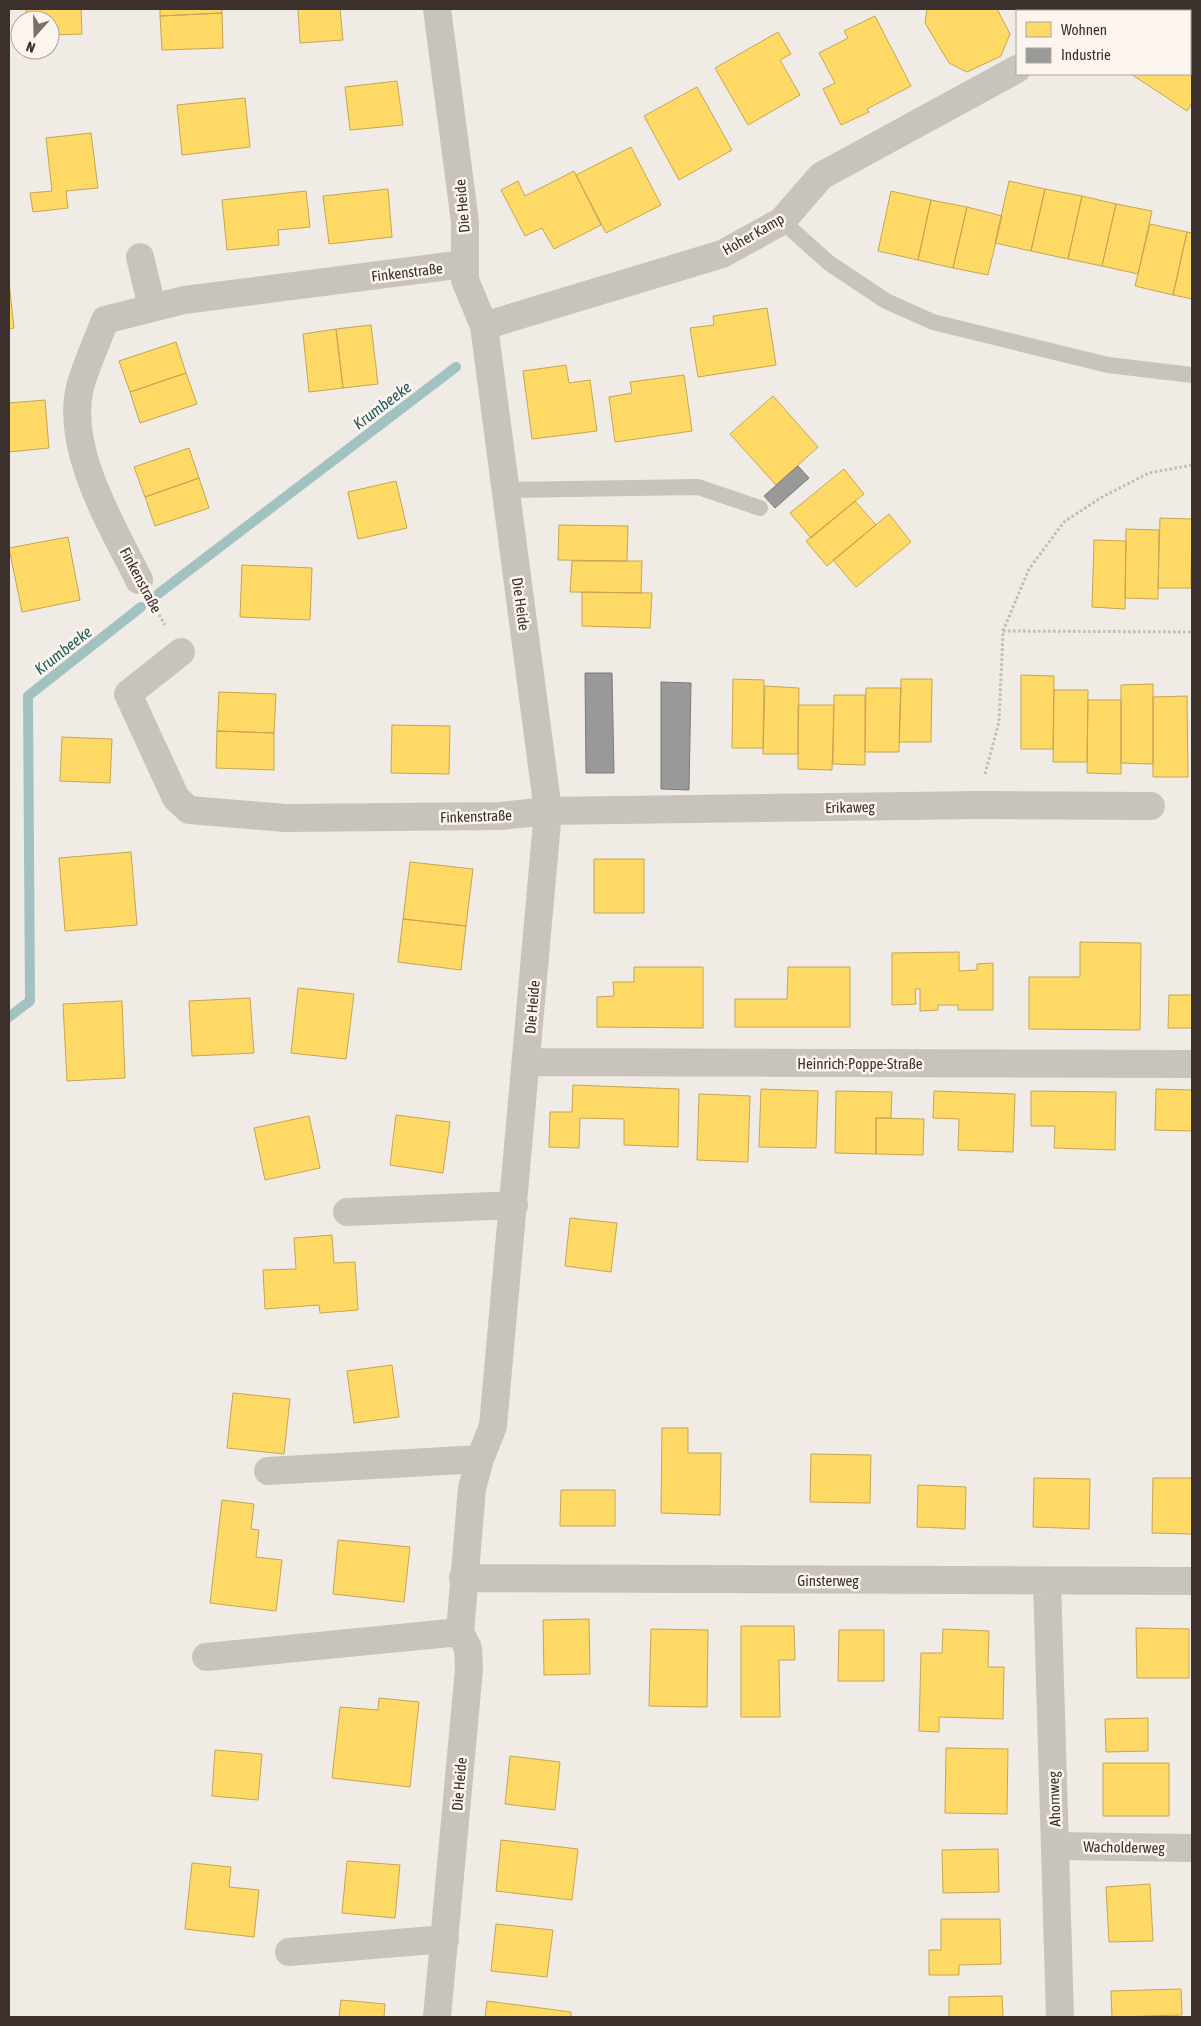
<svg xmlns="http://www.w3.org/2000/svg" width="1201" height="2026" viewBox="0 0 1201 2026" font-family="'Asap Condensed',sans-serif">
  <rect width="100%" height="100%" fill="#f0ebe5"/>
  <path fill="#ffd966" stroke="#c4a654" d="M 26,9 L 81,9 L 82,34 L 50,35 L 50,20 L 27,20 Z
    M 160,9 L 222,9 L 222,13 L 160,16 Z
    M 298,9 L 340,9 L 343,40 L 300,43 Z
    M 927,9 L 997,9 L 1010,34 L 1001,56 L 967,72 L 949,63 L 925,23 Z
    M 222,13 L 223,48 L 162,50 L 160,16 Z
    M 875,16 L 911,86 L 867,109 L 869,112 L 841,125 L 823,89 L 835,83 L 819,53 L 848,38 L 844,31 Z
    M 1190,24 L 1192,25 L 1192,103 L 1187,111 L 1131,74 L 1190,74 Z
    M 778,32 L 791,54 L 780,60 L 800,95 L 748,125 L 715,68 Z
    M 397,81 L 403,125 L 350,130 L 345,87 Z
    M 697,87 L 732,150 L 679,180 L 644,116 Z
    M 245,98 L 250,147 L 182,155 L 177,105 Z
    M 91,133 L 98,188 L 66,191 L 68,208 L 33,212 L 30,193 L 52,191 L 46,138 Z
    M 631,147 L 661,205 L 606,233 L 576,175 Z
    M 574,171 L 601,225 L 554,249 L 542,228 L 525,236 L 501,190 L 518,181 L 525,196 Z
    M 1009,181 L 1045,189 L 1031,251 L 995,243 Z
    M 388,189 L 392,237 L 329,244 L 323,196 Z
    M 1045,189 L 1082,196 L 1068,259 L 1031,251 Z
    M 306,191 L 310,227 L 278,230 L 279,245 L 227,250 L 222,200 Z
    M 891,191 L 931,200 L 918,260 L 878,251 Z
    M 1082,196 L 1116,204 L 1102,266 L 1068,259 Z
    M 931,200 L 967,207 L 953,268 L 918,260 Z
    M 1116,204 L 1152,211 L 1138,274 L 1102,266 Z
    M 967,207 L 1002,216 L 988,275 L 953,268 Z
    M 1150,224 L 1187,232 L 1173,295 L 1135,286 Z
    M 1187,232 L 1192,233 L 1192,299 L 1173,295 Z
    M 9,282 L 14,328 L 9,329 Z
    M 767,308 L 776,365 L 698,377 L 690,328 L 714,325 L 713,316 Z
    M 371,325 L 378,384 L 343,388 L 336,329 Z
    M 336,329 L 343,388 L 309,392 L 303,334 Z
    M 176,342 L 186,373 L 130,392 L 119,361 Z
    M 566,365 L 569,383 L 590,380 L 597,431 L 532,439 L 523,371 Z
    M 186,373 L 197,404 L 140,423 L 130,392 Z
    M 684,375 L 692,431 L 615,442 L 609,397 L 632,393 L 630,382 Z
    M 773,396 L 818,447 L 776,485 L 730,434 Z
    M 45,400 L 49,448 L 9,452 L 9,403 Z
    M 189,448 L 199,478 L 145,497 L 134,467 Z
    M 844,469 L 864,494 L 811,538 L 790,513 Z
    M 199,478 L 209,508 L 155,526 L 145,497 Z
    M 396,481 L 407,528 L 358,539 L 348,492 Z
    M 855,501 L 876,525 L 827,566 L 806,541 Z
    M 889,514 L 911,542 L 856,587 L 833,560 Z
    M 1160,518 L 1192,519 L 1191,588 L 1158,588 Z
    M 559,525 L 628,526 L 627,561 L 558,560 Z
    M 1126,529 L 1159,530 L 1158,599 L 1125,598 Z
    M 68,537 L 80,600 L 22,612 L 9,548 Z
    M 1094,540 L 1126,541 L 1125,609 L 1092,607 Z
    M 572,561 L 642,561 L 641,593 L 570,592 Z
    M 242,565 L 312,568 L 310,620 L 240,617 Z
    M 582,592 L 652,593 L 650,628 L 582,626 Z
    M 1021,675 L 1054,676 L 1053,749 L 1021,749 Z
    M 733,679 L 764,680 L 763,748 L 732,748 Z
    M 901,679 L 932,679 L 931,742 L 899,742 Z
    M 1153,684 L 1153,764 L 1121,763 L 1121,685 Z
    M 765,686 L 799,688 L 798,754 L 763,754 Z
    M 866,688 L 901,688 L 899,752 L 865,752 Z
    M 1054,690 L 1088,690 L 1087,762 L 1053,762 Z
    M 219,692 L 276,694 L 274,733 L 217,731 Z
    M 834,695 L 865,695 L 865,765 L 833,764 Z
    M 1187,696 L 1188,777 L 1153,777 L 1153,697 Z
    M 1088,700 L 1121,700 L 1121,774 L 1087,773 Z
    M 798,705 L 834,705 L 832,770 L 798,769 Z
    M 392,725 L 450,726 L 449,774 L 391,773 Z
    M 217,731 L 274,733 L 274,770 L 216,768 Z
    M 62,737 L 112,739 L 110,783 L 60,781 Z
    M 131,852 L 137,925 L 65,931 L 59,858 Z
    M 594,859 L 644,859 L 644,913 L 594,913 Z
    M 410,862 L 473,869 L 466,926 L 403,919 Z
    M 403,919 L 466,926 L 461,970 L 398,962 Z
    M 1080,942 L 1141,943 L 1140,1030 L 1029,1029 L 1029,977 L 1080,977 Z
    M 959,952 L 959,971 L 977,970 L 977,964 L 993,963 L 993,1010 L 958,1010 L 958,1005 L 938,1005 L 938,1010 L 920,1011 L 920,989 L 915,989 L 916,1004 L 892,1005 L 892,953 Z
    M 634,967 L 703,967 L 703,1028 L 597,1027 L 597,997 L 614,996 L 613,982 L 634,982 Z
    M 788,967 L 850,967 L 850,1027 L 735,1027 L 735,999 L 787,999 Z
    M 298,988 L 354,994 L 346,1059 L 291,1053 Z
    M 1169,995 L 1192,995 L 1192,1028 L 1168,1028 Z
    M 250,998 L 254,1053 L 192,1056 L 189,1001 Z
    M 122,1001 L 125,1078 L 67,1081 L 63,1004 Z
    M 573,1085 L 679,1089 L 678,1147 L 624,1145 L 624,1119 L 580,1118 L 579,1148 L 549,1147 L 550,1112 L 572,1112 Z
    M 761,1089 L 818,1091 L 816,1148 L 759,1147 Z
    M 1156,1089 L 1192,1090 L 1192,1131 L 1155,1130 Z
    M 836,1091 L 892,1092 L 891,1118 L 876,1118 L 876,1154 L 835,1153 Z
    M 934,1091 L 1015,1094 L 1013,1152 L 958,1150 L 959,1119 L 933,1118 Z
    M 1031,1091 L 1116,1092 L 1115,1150 L 1054,1148 L 1055,1126 L 1031,1126 Z
    M 699,1094 L 750,1096 L 748,1162 L 697,1160 Z
    M 396,1115 L 450,1122 L 443,1173 L 390,1165 Z
    M 309,1116 L 320,1168 L 265,1180 L 254,1128 Z
    M 876,1118 L 924,1119 L 923,1155 L 876,1154 Z
    M 570,1218 L 617,1223 L 611,1272 L 565,1266 Z
    M 332,1235 L 334,1263 L 355,1262 L 358,1310 L 320,1313 L 319,1305 L 265,1309 L 263,1270 L 296,1269 L 294,1238 Z
    M 392,1365 L 399,1417 L 354,1423 L 347,1371 Z
    M 233,1393 L 290,1399 L 284,1454 L 227,1448 Z
    M 662,1428 L 688,1428 L 688,1453 L 721,1453 L 720,1515 L 661,1513 Z
    M 811,1454 L 871,1455 L 870,1503 L 810,1502 Z
    M 1034,1478 L 1090,1479 L 1089,1529 L 1033,1527 Z
    M 1153,1478 L 1192,1478 L 1192,1534 L 1152,1533 Z
    M 918,1485 L 966,1487 L 965,1529 L 917,1527 Z
    M 561,1490 L 615,1490 L 615,1526 L 560,1526 Z
    M 222,1500 L 254,1504 L 251,1529 L 259,1530 L 256,1557 L 282,1560 L 276,1611 L 210,1603 Z
    M 338,1540 L 410,1547 L 404,1602 L 333,1594 Z
    M 589,1619 L 590,1674 L 544,1675 L 543,1620 Z
    M 741,1626 L 794,1626 L 795,1660 L 779,1660 L 780,1717 L 741,1717 Z
    M 1136,1628 L 1189,1629 L 1189,1678 L 1137,1678 Z
    M 651,1629 L 708,1630 L 707,1707 L 649,1706 Z
    M 943,1629 L 989,1631 L 988,1667 L 1004,1667 L 1003,1719 L 939,1717 L 939,1732 L 919,1731 L 921,1653 L 942,1653 Z
    M 839,1630 L 884,1630 L 884,1681 L 838,1681 Z
    M 379,1698 L 419,1702 L 410,1787 L 332,1778 L 340,1707 L 378,1710 Z
    M 1148,1718 L 1148,1751 L 1106,1752 L 1105,1719 Z
    M 946,1748 L 1008,1749 L 1007,1814 L 945,1813 Z
    M 215,1750 L 262,1754 L 258,1800 L 212,1796 Z
    M 510,1756 L 560,1762 L 555,1810 L 505,1804 Z
    M 1103,1763 L 1169,1763 L 1169,1816 L 1103,1816 Z
    M 501,1840 L 578,1849 L 572,1900 L 496,1891 Z
    M 998,1849 L 999,1892 L 943,1893 L 942,1850 Z
    M 347,1861 L 400,1865 L 395,1918 L 342,1913 Z
    M 192,1863 L 231,1867 L 229,1887 L 259,1890 L 254,1937 L 185,1929 Z
    M 1150,1884 L 1153,1941 L 1109,1942 L 1106,1887 Z
    M 941,1919 L 1000,1919 L 1001,1964 L 959,1965 L 959,1975 L 929,1975 L 929,1950 L 941,1950 Z
    M 496,1924 L 553,1930 L 547,1977 L 491,1971 Z
    M 1181,1989 L 1182,2015 L 1112,2017 L 1111,1991 Z
    M 1002,1996 L 1003,2017 L 949,2017 L 949,1997 Z
    M 341,2000 L 385,2004 L 384,2017 L 339,2017 Z
    M 487,2001 L 571,2012 L 571,2017 L 485,2017 Z"/>
  <path fill="#999" stroke="#7d7a78" d="M 798,466 L 809,478 L 775,508 L 764,496 Z
    M 585,673 L 612,673 L 614,773 L 586,773 Z
    M 661,682 L 691,683 L 689,790 L 661,789 Z"/>
  <g fill="none" stroke-linecap="round" stroke-linejoin="round">
    <path stroke="#a1c2c1" stroke-width="10" d="M 158,594 L 456,367
      M 9,1017 L 30,1001 L 28,696 L 141,607"/>
    <path stroke="#c2bbb6" stroke-width="3" stroke-dasharray="2.5 2.5" stroke-linecap="butt" d="M 154,606 L 165,625
      M 1003,631 L 1029,569 L 1064,522 L 1102,497 L 1149,473 L 1192,465
      M 985,774 L 999,722 L 1003,631 L 1192,632"/>
    <path stroke="#c9c3be" stroke-width="16" d="M 782,221 L 829,263 L 886,301 L 933,322 L 1108,365 L 1192,375
      M 506,490 L 698,487 L 760,508"/>
    <path stroke="#c9c3be" stroke-width="28" d="M 1123,11 L 1128,9
      M 140,257 L 152,307
      M 484,326 L 722,254 L 782,221 L 821,176 L 1017,69
      M 139,580 C 112,525 65,450 80,387 C 86,365 97,342 105,320 L 184,300 L 464,264
      M 181,652 L 128,694 L 176,798 L 189,810 L 285,818 L 500,816 L 548,811 L 978,805 L 1151,806
      M 527,1062 L 1192,1064
      M 347,1212 L 514,1205
      M 268,1471 L 480,1459
      M 463,1578 L 1192,1581
      M 1047,1581 L 1060,2017
      M 206,1657 L 460,1632
      M 1056,1846 L 1192,1848
      M 289,1952 L 445,1939
      M 437,2017 L 469,1669 L 468,1648 L 460,1632 L 472,1488 L 480,1459 L 493,1426 L 548,811 L 484,326 L 465,280 L 465,222 L 437,9"/>
  </g>
  <g text-anchor="middle" dominant-baseline="central" stroke-width="5" stroke-linejoin="round" paint-order="stroke">
    <g font-size="15" fill="#3b302b" stroke="#fbf5ee">
      <text transform="translate(462 206) rotate(-95)">Die Heide</text>
      <text transform="translate(753 234) rotate(-30)">Hoher Kamp</text>
      <text transform="translate(407 272) rotate(-7)">Finkenstraße</text>
      <text transform="translate(141 580) rotate(62)">Finkenstraße</text>
      <text transform="translate(521 604) rotate(82)">Die Heide</text>
      <text transform="translate(850 807) rotate(-1)">Erikaweg</text>
      <text transform="translate(476 816) rotate(-2)">Finkenstraße</text>
      <text transform="translate(532 1007) rotate(-85)">Die Heide</text>
      <text x="860" y="1063">Heinrich-Poppe-Straße</text>
      <text x="828" y="1580">Ginsterweg</text>
      <text transform="translate(459 1784) rotate(-85)">Die Heide</text>
      <text transform="translate(1054 1799) rotate(-92)">Ahornweg</text>
      <text transform="translate(1124 1847) rotate(1)">Wacholderweg</text>
    </g>
    <g font-size="16" font-style="italic" fill="#1f5a5e" stroke="#fbf5ee">
      <text transform="translate(382 405) rotate(-37)">Krumbeeke</text>
      <text transform="translate(63 650) rotate(-38)">Krumbeeke</text>
    </g>
  </g>
  <rect width="1201" height="2026" fill="none" stroke="#3b302b" stroke-width="20"/>
  <rect x="1016" y="10" width="175" height="65" fill="#fbf5ee" stroke="#aea6a0"/>
  <rect x="1026" y="22" width="25" height="15" fill="#ffd966" stroke="#aea6a0"/>
  <text x="1061" y="35" font-size="15" fill="#3b302b">Wohnen</text>
  <rect x="1026" y="48" width="25" height="15" fill="#999999" stroke="#aea6a0"/>
  <text x="1061" y="60" font-size="15" fill="#3b302b">Industrie</text>
  <g transform="translate(35 35) rotate(200)"><circle r="24" fill="#fbf5ee" stroke="#aea6a0"/>
  <path d="M0-4L9 19L0 12L-9 19Z" fill="#7a716c"/>
  <text y="-8" font-size="14" font-weight="bold" text-anchor="middle" fill="#3b302b">N</text>
  </g>
</svg>
